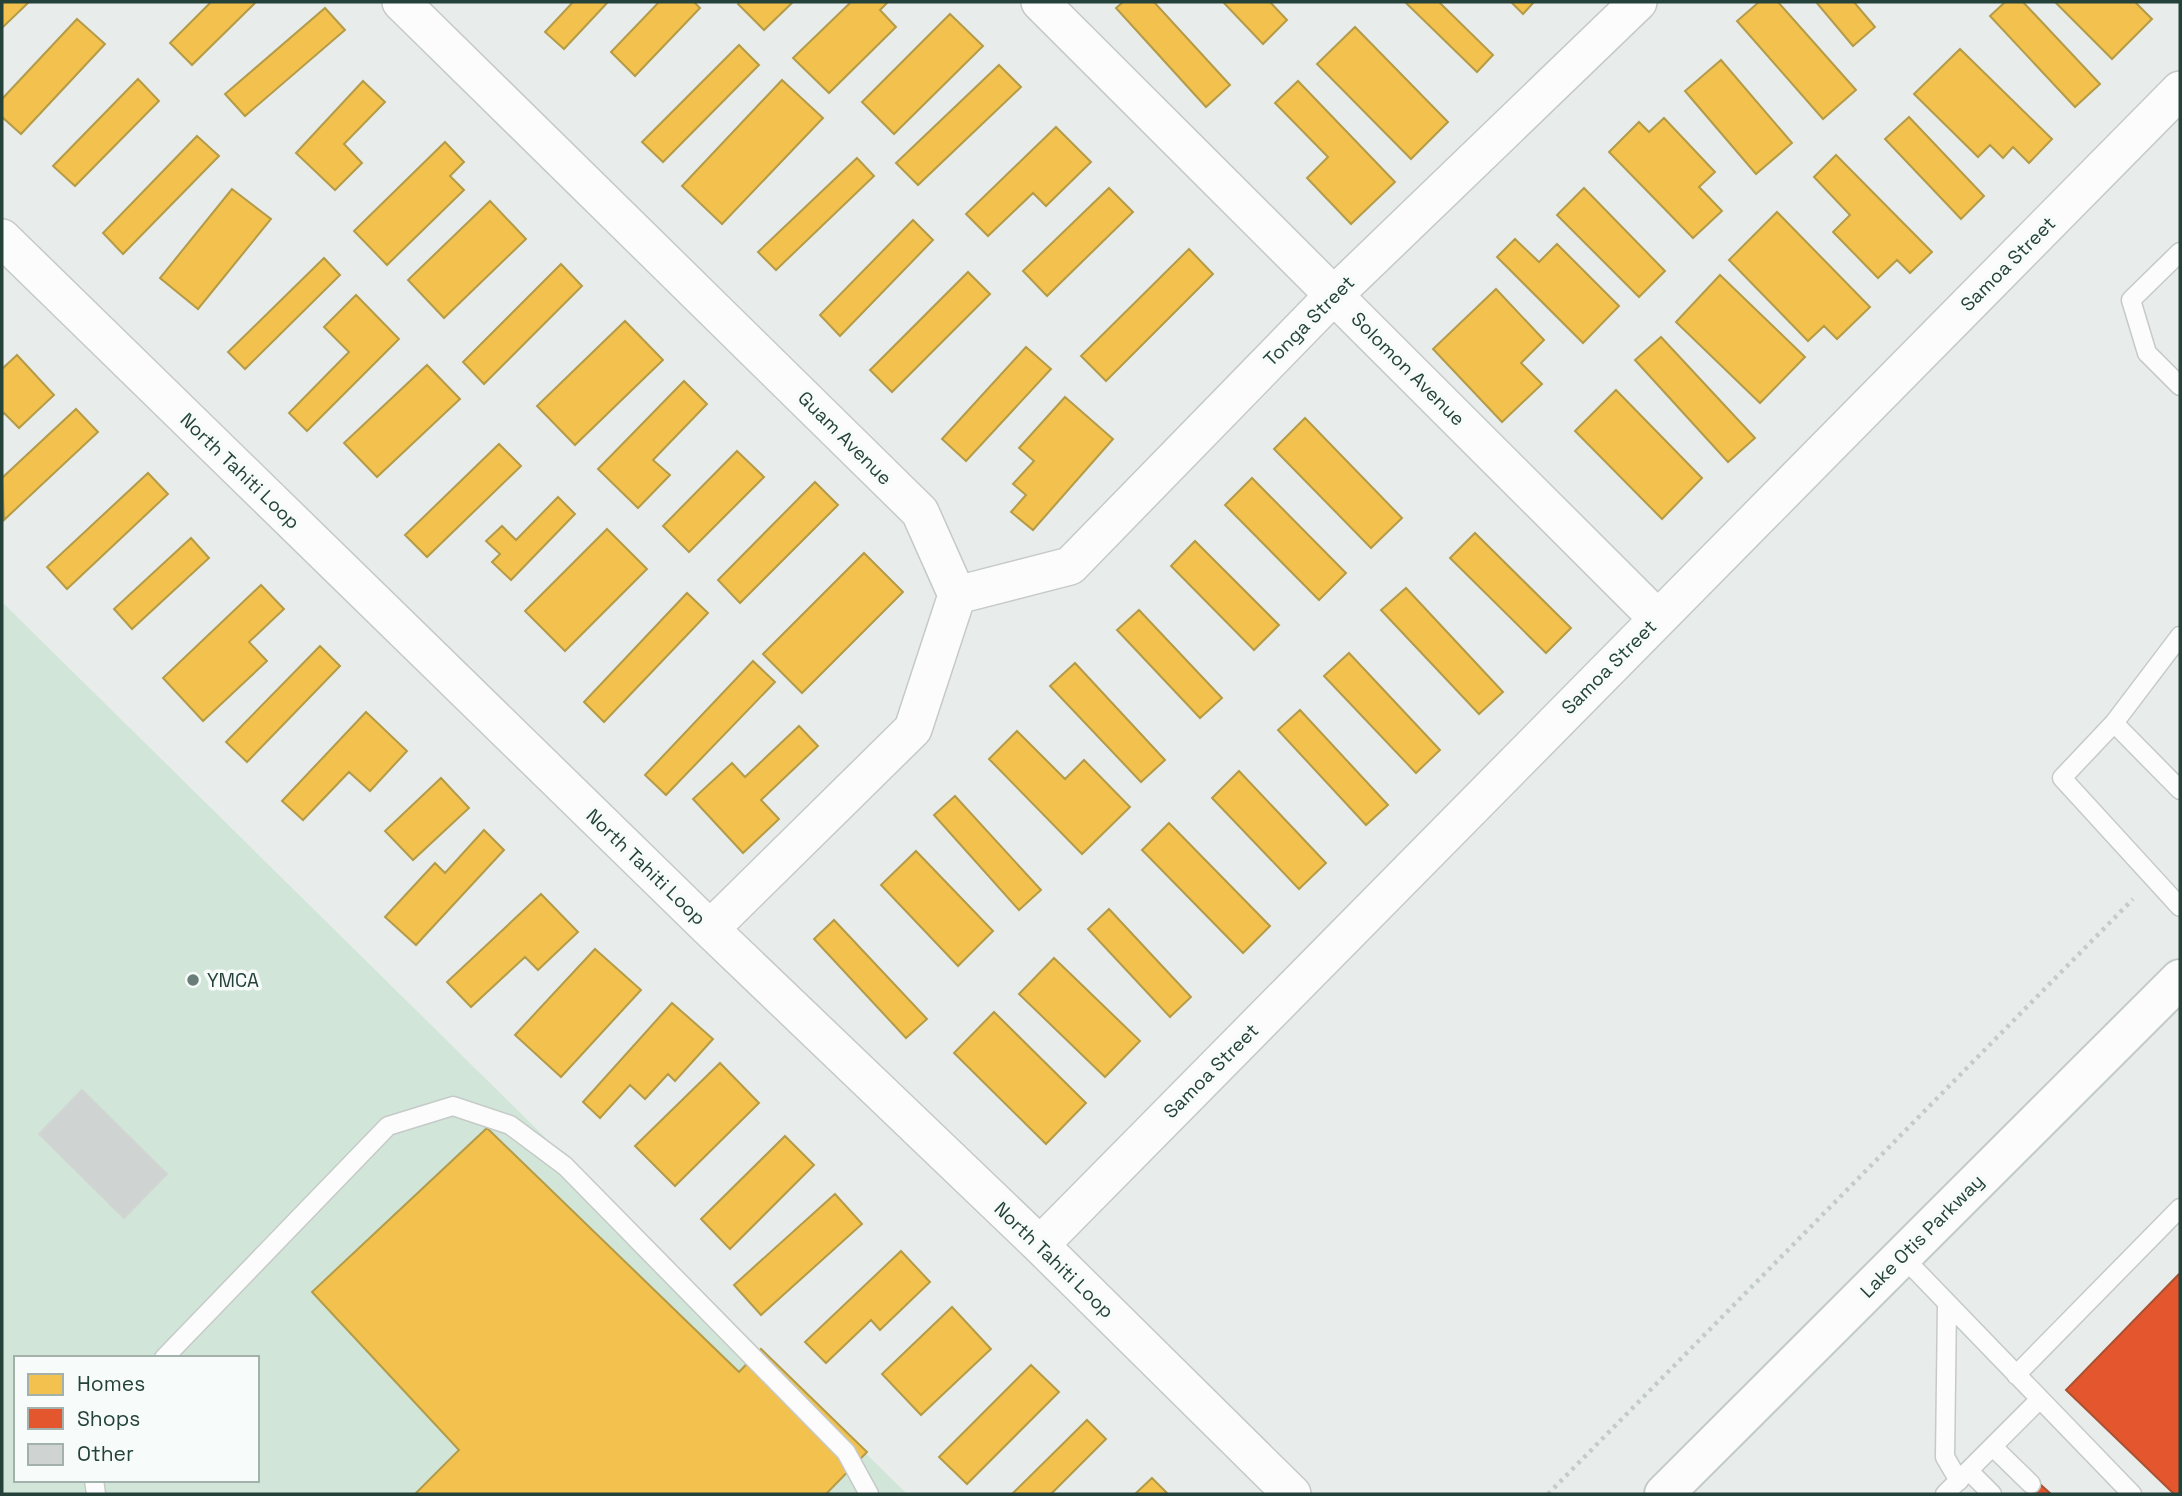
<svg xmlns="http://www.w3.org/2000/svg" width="2182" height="1496" viewBox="0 0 2182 1496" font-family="'Space Grotesk',sans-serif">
  <rect width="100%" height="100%" fill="#e8edeb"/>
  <path fill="#d1e6d8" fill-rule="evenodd" d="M 2,602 L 907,1494 L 2,1494 ZM 16,1358 L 257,1358 L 257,1480 L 16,1480 Z"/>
  <path fill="#f2c14e" stroke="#b49b48" stroke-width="2" d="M 2,2 L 29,2 L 2,28 Z
    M 211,2 L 256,2 L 192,65 L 170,43 Z
    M 573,2 L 608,2 L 564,49 L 545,32 Z
    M 659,2 L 694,2 L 700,8 L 635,76 L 611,52 Z
    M 740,2 L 793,2 L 764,30 L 738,4 Z
    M 851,2 L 888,2 L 880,10 L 896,27 L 829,93 L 793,58 Z
    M 1123,2 L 1154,2 L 1230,85 L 1206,107 L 1116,8 Z
    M 1223,2 L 1270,2 L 1287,20 L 1263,44 Z
    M 1405,2 L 1439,2 L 1493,55 L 1477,72 Z
    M 1511,2 L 1534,2 L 1523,14 Z
    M 1759,2 L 1778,2 L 1856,90 L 1823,119 L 1737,21 Z
    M 1816,2 L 1854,2 L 1875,27 L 1853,46 Z
    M 2005,2 L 2023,2 L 2100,84 L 2075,107 L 1990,16 Z
    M 2055,2 L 2135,2 L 2152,19 L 2112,59 Z
    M 325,8 L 345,30 L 245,116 L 225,94 Z
    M 950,14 L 983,46 L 894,134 L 862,102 Z
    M 77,19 L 105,44 L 21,134 L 2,117 L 2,99 Z
    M 1355,27 L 1448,122 L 1411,159 L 1317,64 Z
    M 739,45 L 759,65 L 663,162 L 642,142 Z
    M 1960,49 L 2052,139 L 2029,163 L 2013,147 L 2003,158 L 1990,145 L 1978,157 L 1914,94 Z
    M 1721,60 L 1792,143 L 1756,174 L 1685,91 Z
    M 999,65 L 1021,87 L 918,185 L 896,163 Z
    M 138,79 L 159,101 L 75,186 L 53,166 Z
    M 782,80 L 823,118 L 722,224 L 682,186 Z
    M 363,81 L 385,102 L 344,144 L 362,163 L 335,190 L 296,153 Z
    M 1298,81 L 1395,182 L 1351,224 L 1307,178 L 1328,157 L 1275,103 Z
    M 1909,117 L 1984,196 L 1961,219 L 1885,139 Z
    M 1664,118 L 1715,172 L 1699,187 L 1722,211 L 1693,238 L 1609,152 L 1639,122 L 1649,132 Z
    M 1056,127 L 1091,162 L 1046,206 L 1033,193 L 988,236 L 966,214 Z
    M 197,136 L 219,156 L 123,254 L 103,233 Z
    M 445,142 L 464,162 L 450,176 L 464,190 L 387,265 L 354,231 Z
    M 1836,155 L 1932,252 L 1910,273 L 1897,260 L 1878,278 L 1833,232 L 1850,215 L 1814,177 Z
    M 857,158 L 874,176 L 776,270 L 758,252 Z
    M 1109,188 L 1133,212 L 1047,296 L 1023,271 Z
    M 1584,188 L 1665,271 L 1639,297 L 1557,215 Z
    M 232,189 L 271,219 L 198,309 L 160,278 Z
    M 490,201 L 526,239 L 444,318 L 408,280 Z
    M 1777,212 L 1870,307 L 1837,339 L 1824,326 L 1808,341 L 1729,260 Z
    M 913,220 L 933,240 L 840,336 L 820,315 Z
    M 1515,239 L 1539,262 L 1557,244 L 1619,306 L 1583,343 L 1497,257 Z
    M 1189,249 L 1213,274 L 1106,381 L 1081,356 Z
    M 324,258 L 340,275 L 245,369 L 228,352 Z
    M 561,264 L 582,286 L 484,384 L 463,362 Z
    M 968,272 L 990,294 L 892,392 L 870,370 Z
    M 1720,275 L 1805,357 L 1760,403 L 1676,322 Z
    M 1496,289 L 1544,340 L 1521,363 L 1542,384 L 1502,422 L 1433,349 Z
    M 356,295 L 399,339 L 307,431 L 289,413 L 349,352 L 324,327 Z
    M 625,321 L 663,360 L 575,445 L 537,406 Z
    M 1661,337 L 1755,438 L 1728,462 L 1635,360 Z
    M 1026,347 L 1051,369 L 966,461 L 942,439 Z
    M 17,355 L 54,395 L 19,428 L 4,413 L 2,415 L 2,369 Z
    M 427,365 L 460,399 L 377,477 L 344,443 Z
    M 684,381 L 707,404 L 653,460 L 670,475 L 638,508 L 598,469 Z
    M 1616,390 L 1702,478 L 1662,519 L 1575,431 Z
    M 1065,397 L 1113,439 L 1033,530 L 1011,512 L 1026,495 L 1013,484 L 1034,461 L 1019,448 Z
    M 76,409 L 98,432 L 4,520 L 2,478 Z
    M 1305,418 L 1402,518 L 1371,548 L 1274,449 Z
    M 499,444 L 521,466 L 427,557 L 405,535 Z
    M 737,451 L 764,477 L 689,552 L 663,526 Z
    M 148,473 L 168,494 L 67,589 L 47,567 Z
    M 1252,478 L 1346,573 L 1319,600 L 1225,505 Z
    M 815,482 L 838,505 L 740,603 L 718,580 Z
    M 558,497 L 575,514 L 511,580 L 492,562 L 500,554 L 486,541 L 502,526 L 516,540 Z
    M 607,529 L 647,569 L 565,651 L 525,611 Z
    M 1475,533 L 1571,628 L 1546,653 L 1450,558 Z
    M 191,538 L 209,558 L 132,629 L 114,609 Z
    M 1195,541 L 1279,625 L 1254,650 L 1171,566 Z
    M 864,553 L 903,592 L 802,693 L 763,654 Z
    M 261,585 L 284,609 L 249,642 L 267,661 L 203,721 L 163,678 Z
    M 1406,588 L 1503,692 L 1479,714 L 1381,610 Z
    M 687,593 L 708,613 L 604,722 L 584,702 Z
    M 1139,610 L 1222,698 L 1200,718 L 1117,630 Z
    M 320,646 L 340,666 L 247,762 L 226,742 Z
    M 1349,653 L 1440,750 L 1416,773 L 1324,676 Z
    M 753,661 L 775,682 L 666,795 L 645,775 Z
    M 1075,663 L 1165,760 L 1141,782 L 1050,686 Z
    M 1300,710 L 1388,805 L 1366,825 L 1278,730 Z
    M 366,712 L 407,751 L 370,791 L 349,772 L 303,820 L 282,801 Z
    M 799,726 L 818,746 L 761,800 L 779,819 L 743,853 L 693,799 L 732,763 L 745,777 Z
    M 1017,731 L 1065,779 L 1084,760 L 1130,807 L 1082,854 L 989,759 Z
    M 1239,771 L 1326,863 L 1299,889 L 1212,798 Z
    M 441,778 L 469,808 L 413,860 L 385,831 Z
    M 955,796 L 1041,890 L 1019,910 L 934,815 Z
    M 1169,823 L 1270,926 L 1243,953 L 1142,850 Z
    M 484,830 L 504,850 L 416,945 L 385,917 L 435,863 L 445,873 Z
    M 916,851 L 993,931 L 958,966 L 881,885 Z
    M 541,894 L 578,932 L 538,970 L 525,957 L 471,1007 L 447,982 Z
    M 1109,909 L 1191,997 L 1170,1017 L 1088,929 Z
    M 834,920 L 927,1019 L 906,1038 L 814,939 Z
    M 595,949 L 641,990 L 561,1077 L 515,1035 Z
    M 1054,958 L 1140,1041 L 1105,1077 L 1019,994 Z
    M 672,1003 L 713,1039 L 675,1081 L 668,1074 L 645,1099 L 630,1085 L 600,1118 L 583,1102 Z
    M 994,1012 L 1086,1103 L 1046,1144 L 954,1053 Z
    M 720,1063 L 759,1103 L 675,1186 L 635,1146 Z
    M 487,1128 L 739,1372 L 761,1349 L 867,1452 L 826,1494 L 415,1494 L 459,1450 L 312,1292 Z
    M 785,1136 L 814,1165 L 730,1249 L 701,1219 Z
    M 835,1194 L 862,1224 L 761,1315 L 734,1285 Z
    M 901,1251 L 930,1282 L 880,1330 L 871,1320 L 826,1363 L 805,1342 Z
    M 952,1307 L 991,1349 L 921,1415 L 882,1374 Z
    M 1031,1365 L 1059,1392 L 967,1484 L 939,1457 Z
    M 1087,1420 L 1106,1439 L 1051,1494 L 1012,1494 Z
    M 1152,1478 L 1168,1494 L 1135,1494 Z"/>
  <path fill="#e4572e" stroke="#aa5132" stroke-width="2" d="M 2180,1273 L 2180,1494 L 2174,1494 L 2066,1390 Z
    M 2041,1485 L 2051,1494 L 2031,1494 Z"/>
  <path fill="#cfd4d2" stroke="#d1d6d4" stroke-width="2" d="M 82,1090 L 167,1174 L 124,1218 L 39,1134 Z"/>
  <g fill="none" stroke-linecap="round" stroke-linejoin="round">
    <defs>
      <path id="lane" d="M 2180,252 L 2131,300 L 2147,353 L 2180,386
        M 2180,636 L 2114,723 L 2062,778 L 2180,907
        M 2114,723 L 2180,790
        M 1902,1256 L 2132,1494
        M 1947,1304 L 1945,1457 L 1959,1481
        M 164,1358 L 388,1126 L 453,1106 L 510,1125 L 565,1166 L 846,1452 L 869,1494
        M 2016,1375 L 2180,1208
        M 1993,1447 L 2031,1484
        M 1969,1471 L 1992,1494
        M 94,1480 L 96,1494
        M 1945,1494 L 2040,1399"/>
      <path id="street" d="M 401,2 L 920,512 L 957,595 L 913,729 L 710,929
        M 1040,2 L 1657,618
        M 2,238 L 710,929 L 1040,1245 L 1292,1494
        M 957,595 L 1070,566 L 1334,295 L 1638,2
        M 1040,1245 L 2180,90"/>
      <path id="secondary" d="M 1664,1494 L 2180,979"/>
    </defs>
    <use href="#lane" stroke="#c5cac8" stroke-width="21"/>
    <use href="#street" stroke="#c5cac8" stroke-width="40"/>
    <use href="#secondary" stroke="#c3cbc8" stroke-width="42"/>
    <path stroke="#c3ccca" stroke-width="4.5" stroke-dasharray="3.5 5" stroke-linecap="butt" d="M 1548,1494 L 2133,899"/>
    <use href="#lane" stroke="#fcfcfc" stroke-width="18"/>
    <use href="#street" stroke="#fcfcfc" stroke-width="37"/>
    <use href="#secondary" stroke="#fcfcfc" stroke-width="38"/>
  </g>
  <circle fill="#697e78" stroke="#f7fbf9" stroke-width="2.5" cx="193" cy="980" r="7"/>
  <g text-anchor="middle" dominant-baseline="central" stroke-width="7" stroke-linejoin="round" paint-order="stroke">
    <g font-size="19" fill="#24423a" stroke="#f7fbf9">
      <text transform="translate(2008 264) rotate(-45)">Samoa Street</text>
      <text transform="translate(1309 321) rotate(-45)">Tonga Street</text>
      <text transform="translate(1408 369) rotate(45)">Solomon Avenue</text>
      <text transform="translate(845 438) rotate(45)">Guam Avenue</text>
      <text transform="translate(240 471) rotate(44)">North Tahiti Loop</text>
      <text transform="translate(1609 667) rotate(-45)">Samoa Street</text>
      <text transform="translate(646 867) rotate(44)">North Tahiti Loop</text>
      <text transform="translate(1211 1071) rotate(-45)">Samoa Street</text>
      <text transform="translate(1922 1236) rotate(-45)">Lake Otis Parkway</text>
      <text transform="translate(1054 1260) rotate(44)">North Tahiti Loop</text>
    </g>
    <g font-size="19" fill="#24423a" stroke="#f7fbf9" text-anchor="start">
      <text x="207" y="980">YMCA</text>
    </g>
  </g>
  <rect width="2182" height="1496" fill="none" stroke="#24423a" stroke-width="7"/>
  <rect x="14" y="1356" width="245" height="126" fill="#f7fbf9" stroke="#a3b1ad" stroke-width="2"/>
  <rect x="28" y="1374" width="35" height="21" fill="#f2c14e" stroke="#a3b1ad" stroke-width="2"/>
  <text x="77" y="1391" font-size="21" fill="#24423a">Homes</text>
  <rect x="28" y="1408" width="35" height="21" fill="#e4572e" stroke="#a3b1ad" stroke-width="2"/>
  <text x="77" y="1426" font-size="21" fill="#24423a">Shops</text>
  <rect x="28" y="1444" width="35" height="21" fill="#cfd4d2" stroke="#a3b1ad" stroke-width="2"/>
  <text x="77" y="1461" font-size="21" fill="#24423a">Other</text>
</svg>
